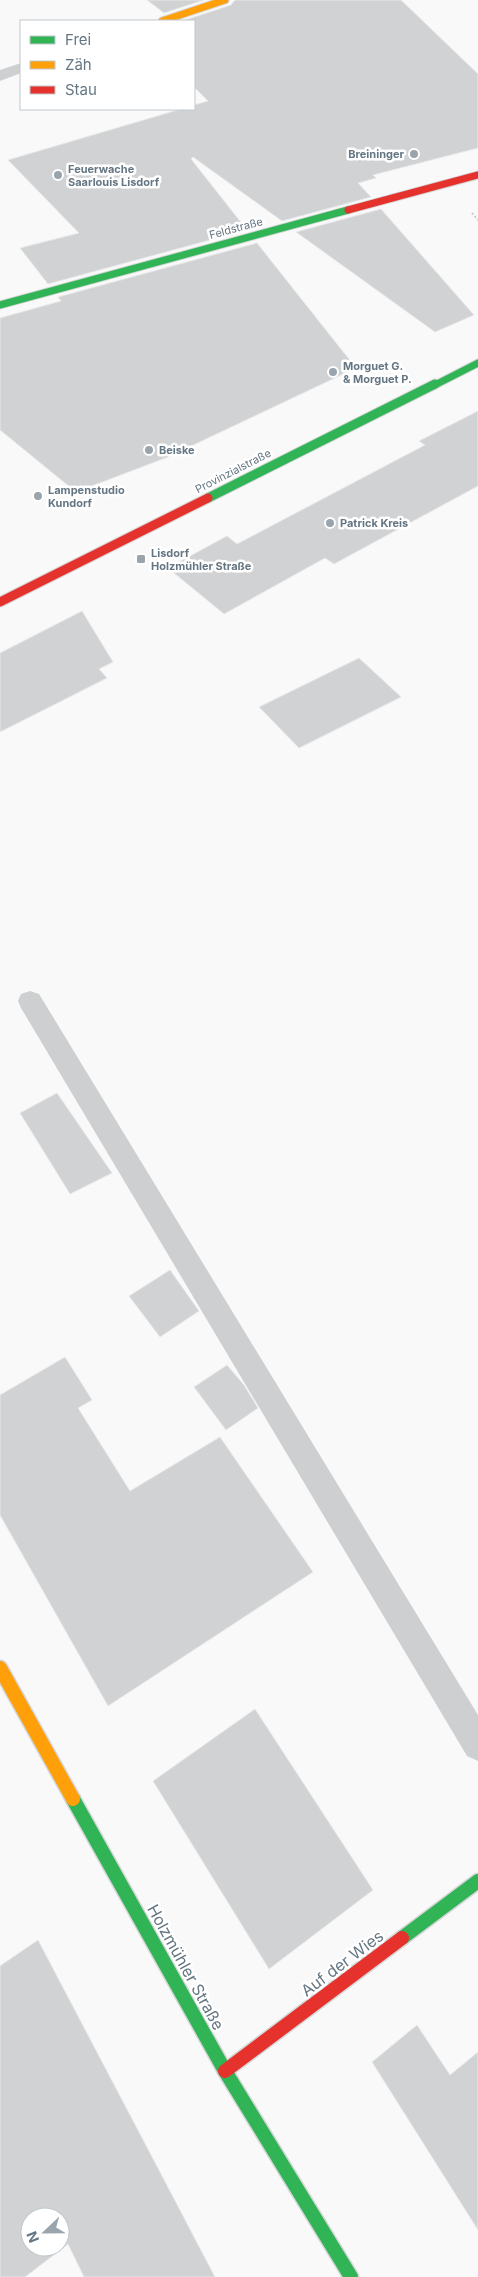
<svg xmlns="http://www.w3.org/2000/svg" width="478" height="2277" viewBox="0 0 478 2277" font-family="Inter,sans-serif">
  <rect width="100%" height="100%" fill="#f9f9f9"/>
  <path fill="#d0d2d3" stroke="#e8e8e8" fill-rule="evenodd" d="M 147,0 L 204,0 L 164,13 Z
    M 235,0 L 401,0 L 478,74 L 478,148 L 373,175 L 376,178 L 358,183 L 371,197 L 282,221 L 193,157 L 191,159 L 247,230 L 48,284 L 20,248 L 79,233 L 8,160 L 181,109 L 194,109 L 194,105 L 208,101 L 194,87 L 194,21 L 182,21 L 231,5 Z
    M 381,209 L 474,315 L 435,332 L 296,232 Z
    M 257,243 L 356,368 L 168,457 L 76,492 L 0,430 L 0,318 L 61,301 L 58,297 Z
    M 478,411 L 478,486 L 334,564 L 325,558 L 224,614 L 168,568 L 227,536 L 237,544 L 425,445 L 419,441 Z
    M 82,611 L 113,662 L 99,669 L 107,678 L 0,732 L 0,653 Z
    M 359,658 L 401,697 L 299,748 L 259,707 Z
    M 57,1093 L 112,1173 L 70,1194 L 20,1113 Z
    M 170,1270 L 199,1311 L 160,1337 L 129,1296 Z
    M 65,1357 L 92,1400 L 78,1408 L 130,1491 L 220,1437 L 313,1572 L 108,1706 L 0,1515 L 0,1395 Z
    M 227,1365 L 244,1385 L 258,1408 L 226,1430 L 194,1387 Z
    M 255,1709 L 373,1890 L 269,1969 L 153,1781 Z
    M 38,1940 L 161,2174 L 215,2277 L 84,2277 L 68,2244 L 25,2277 L 0,2277 L 0,1966 ZM 30,2217 L 60,2217 L 60,2247 L 30,2247 Z
    M 417,2025 L 450,2075 L 478,2052 L 478,2230 L 372,2062 Z"/>
  <g fill="none" stroke-linecap="round" stroke-linejoin="round">
    <defs>
      <path id="fast-far2" d="M 0,305 L 348,210
        M 433,386 L 478,363"/>
      <path id="fast-far1" d="M 208,498 L 435,384"/>
      <path id="fast" d="M 73,1799 L 225,2071 L 351,2277
        M 402,1938 L 478,1881"/>
      <path id="slow-far1" d="M 162,21 L 225,0"/>
      <path id="slow" d="M 0,1668 L 73,1799"/>
      <path id="jam-far2" d="M 348,210 L 478,175"/>
      <path id="jam-far1" d="M 0,602 L 208,498"/>
      <path id="jam" d="M 225,2071 L 402,1938"/>
    </defs>
    <use href="#fast-far2" stroke="#d5d6d7" stroke-width="9"/>
    <use href="#fast-far1" stroke="#d5d6d7" stroke-width="11"/>
    <use href="#fast" stroke="#d5d6d7" stroke-width="17"/>
    <use href="#slow-far1" stroke="#d5d6d7" stroke-width="9"/>
    <use href="#slow" stroke="#d5d6d7" stroke-width="17"/>
    <use href="#jam-far2" stroke="#d5d6d7" stroke-width="9"/>
    <use href="#jam-far1" stroke="#d5d6d7" stroke-width="11"/>
    <use href="#jam" stroke="#d5d6d7" stroke-width="17"/>
    <path stroke="#cbcccd" stroke-width="2" stroke-dasharray="2 2" stroke-linecap="butt" d="M 472,213 L 478,220"/>
    <path fill="#cecfd0" fill-rule="evenodd" d="M 30,991 L 39,994 L 478,1715 L 478,1761 L 467,1756 L 21,1008 L 18,1001 L 21,994 Z"/>
    <path fill="#cecfd0" fill-rule="evenodd" d="M 21,63 L 21,73 L 0,81 L 0,70 Z"/>
    <use href="#fast-far2" stroke="#30b455" stroke-width="7"/>
    <use href="#fast-far1" stroke="#30b455" stroke-width="9"/>
    <use href="#fast" stroke="#30b455" stroke-width="14"/>
    <use href="#slow-far1" stroke="#ff9f0a" stroke-width="7"/>
    <use href="#slow" stroke="#ff9f0a" stroke-width="14"/>
    <use href="#jam-far2" stroke="#e5322d" stroke-width="7"/>
    <use href="#jam-far1" stroke="#e5322d" stroke-width="9"/>
    <use href="#jam" stroke="#e5322d" stroke-width="14"/>
  </g>
  <g fill="#99a4ac" stroke="#fff" stroke-width="2">
    <circle cx="414" cy="154" r="5"/>
    <circle cx="58" cy="175" r="5"/>
    <circle cx="333" cy="372" r="5"/>
    <circle cx="149" cy="450" r="5"/>
    <circle cx="38" cy="496" r="5"/>
    <circle cx="330" cy="523" r="5"/>
    <rect x="136" y="554" width="10" height="10" rx="2.5"/>
  </g>
  <g text-anchor="middle" dominant-baseline="central" stroke-width="5" stroke-linejoin="round" paint-order="stroke">
    <g font-size="11" font-weight="bold" fill="#657683" stroke="#fff" text-anchor="start">
      <text x="404" y="154" text-anchor="end">Breininger</text>
      <text x="68" y="169">Feuerwache<tspan x="68" dy="13">Saarlouis Lisdorf</tspan></text>
      <text x="343" y="366">Morguet G.<tspan x="343" dy="13">&amp; Morguet P.</tspan></text>
      <text x="159" y="450">Beiske</text>
      <text x="48" y="490">Lampenstudio<tspan x="48" dy="13">Kundorf</tspan></text>
      <text x="340" y="523">Patrick Kreis</text>
      <text x="151" y="553">Lisdorf<tspan x="151" dy="13">Holzmühler Straße</tspan></text>
    </g>
    <g font-size="11" fill="#657683" stroke="#fff">
      <text transform="translate(236 228) rotate(-15)">Feldstraße</text>
      <text transform="translate(233 471) rotate(-27)">Provinzialstraße</text>
    </g>
    <g font-size="16" fill="#657683" stroke="#fff">
      <text transform="translate(342 1963) rotate(-37)">Auf der Wies</text>
      <text transform="translate(186 1967) rotate(61)">Holzmühler Straße</text>
    </g>
  </g>
  <rect x="20" y="20" width="175" height="90" fill="#ffffff" stroke="#c1c8cd"/>
  <rect x="30" y="36" width="25" height="8" fill="#30b455" stroke="#c1c8cd"/>
  <text x="65" y="45" font-size="15" fill="#657683">Frei</text>
  <rect x="30" y="61" width="25" height="8" fill="#ff9f0a" stroke="#c1c8cd"/>
  <text x="65" y="70" font-size="15" fill="#657683">Zäh</text>
  <rect x="30" y="86" width="25" height="8" fill="#e5322d" stroke="#c1c8cd"/>
  <text x="65" y="95" font-size="15" fill="#657683">Stau</text>
  <g transform="translate(45 2232) rotate(248)"><circle r="24" fill="#ffffff" stroke="#c1c8cd"/>
  <path d="M0-4L9 19L0 12L-9 19Z" fill="#99a4ac"/>
  <text y="-8" font-size="14" font-weight="bold" text-anchor="middle" fill="#657683">N</text>
  </g>
</svg>
